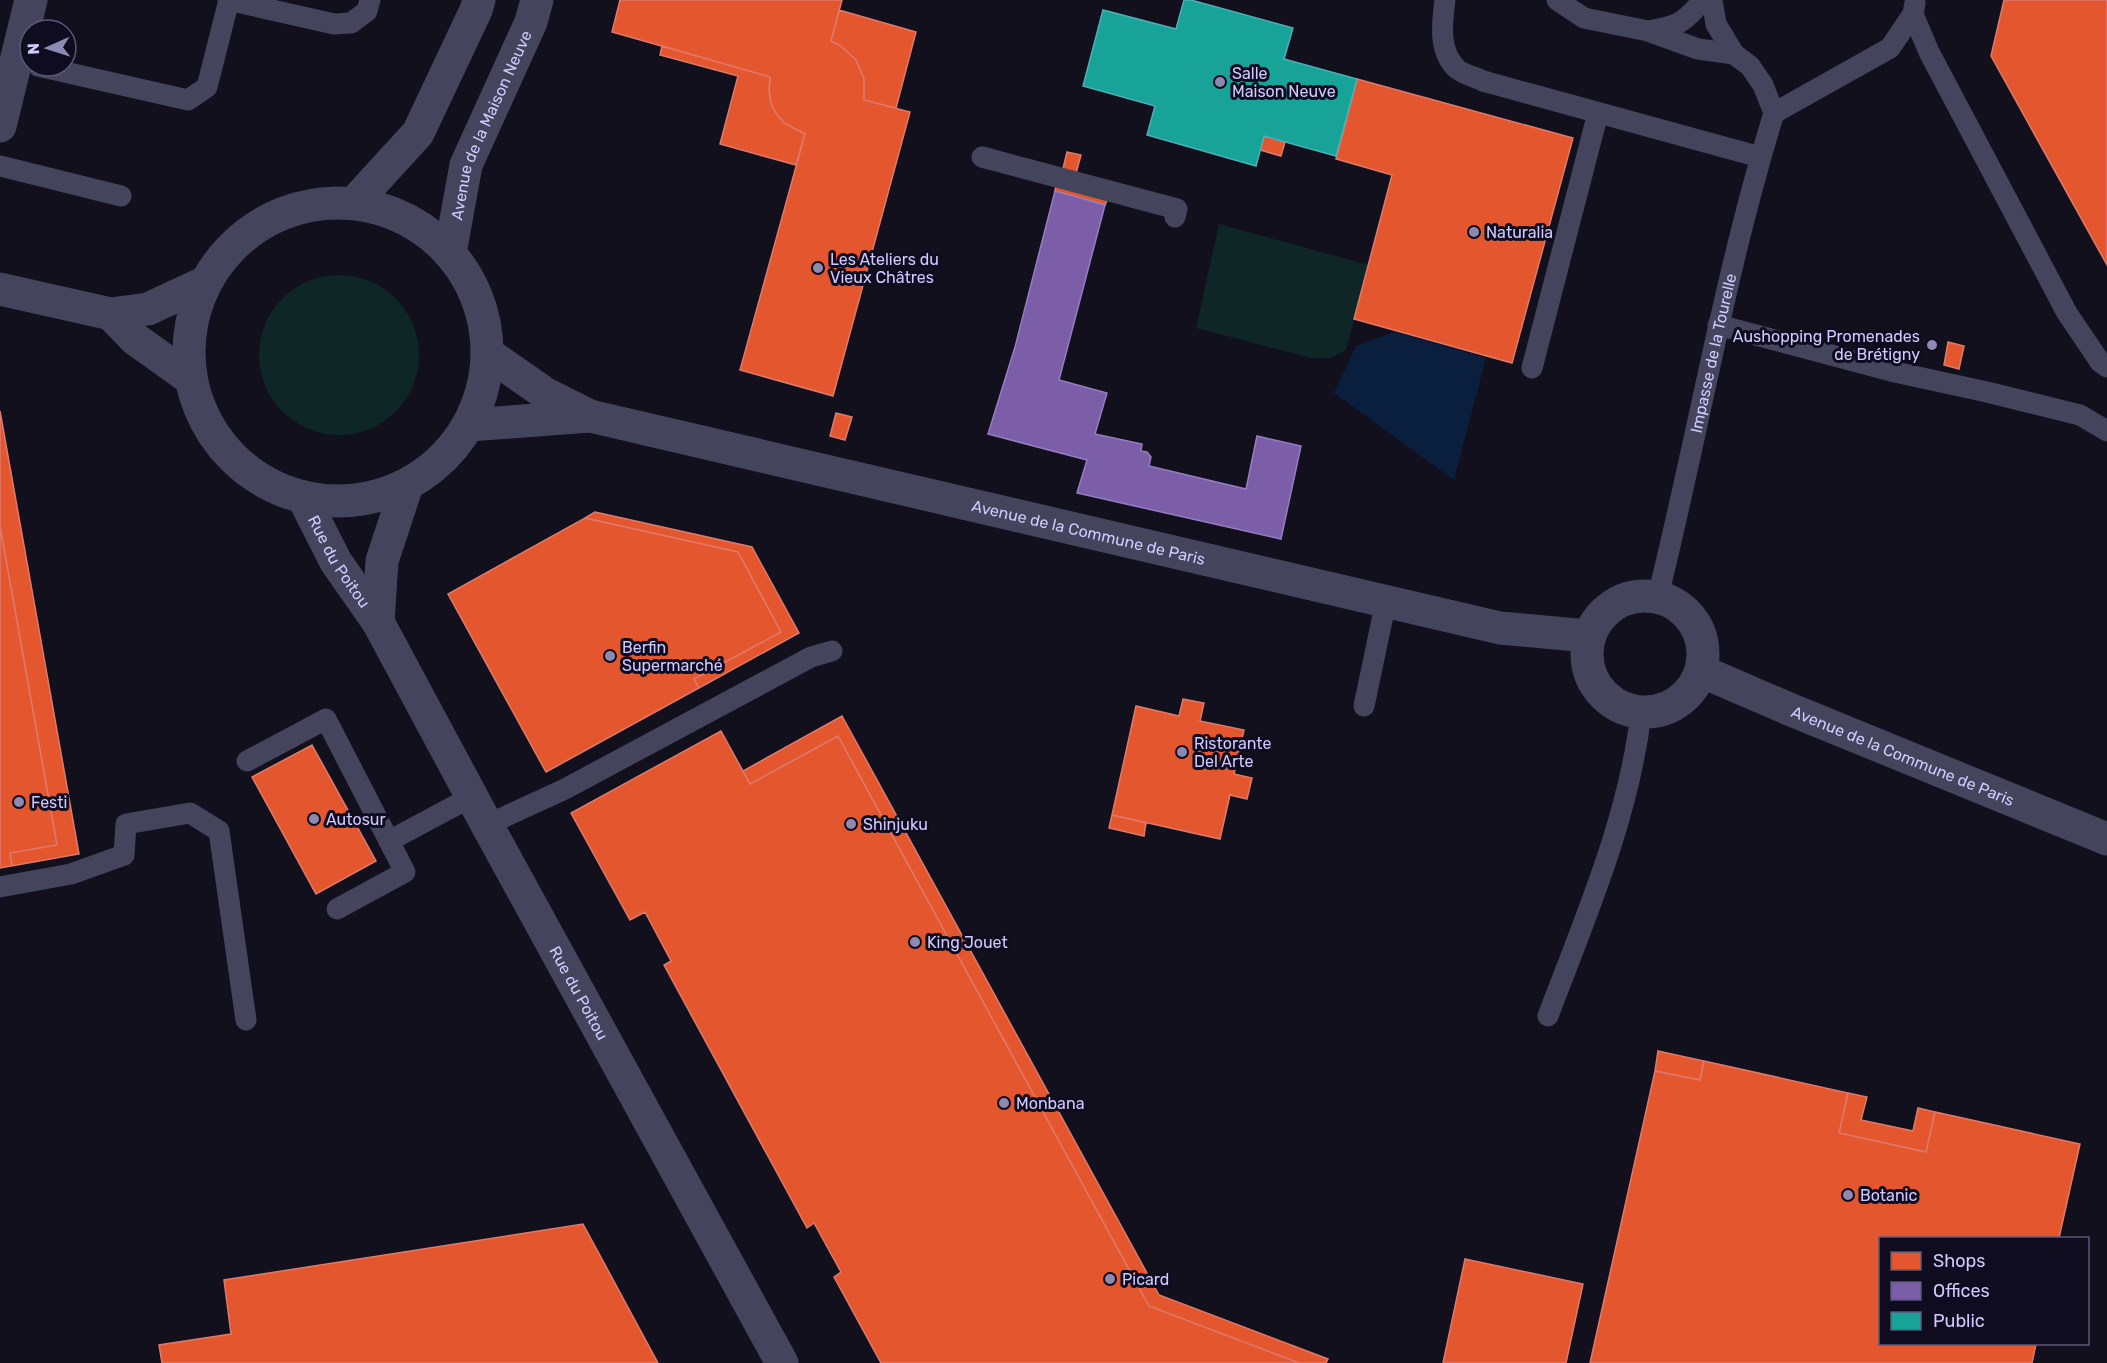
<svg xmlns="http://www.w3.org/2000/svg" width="2107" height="1363" viewBox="0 0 2107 1363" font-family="Rubik,sans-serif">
  <rect width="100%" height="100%" fill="#12101c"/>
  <path fill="#0f2626" d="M 1219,224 L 1369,265 L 1346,350 L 1331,358 L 1312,358 L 1196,328 Z
    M259 355a80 80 0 1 1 160 0a80 80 0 1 1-160 0Z"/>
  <path fill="#0a1e3e" d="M 1395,332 L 1486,358 L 1454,480 L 1334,393 L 1356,346 Z"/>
  <path fill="#e4572e" stroke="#de7a6d" stroke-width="1.5" d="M 620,0 L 842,0 L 831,41 L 841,46 L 856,60 L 864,79 L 864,100 L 910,112 L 833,396 L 740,370 L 805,134 L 784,123 L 776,113 L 771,104 L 769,90 L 770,77 L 612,32 Z
    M 2004,0 L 2107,0 L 2107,265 L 1991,56 Z
    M 839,10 L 916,32 L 896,108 L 864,100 L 864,79 L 856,60 L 841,46 L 831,41 Z
    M 662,46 L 770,77 L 769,90 L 771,104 L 776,113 L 784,123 L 805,134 L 796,165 L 720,144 L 738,76 L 660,55 Z
    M 1357,79 L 1573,138 L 1512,363 L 1354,319 L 1392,175 L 1336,159 Z
    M 1264,136 L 1285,142 L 1281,156 L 1260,150 Z
    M 1067,152 L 1081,155 L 1072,188 L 1059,185 Z
    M 1056,184 L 1108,198 L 1105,205 L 1055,191 Z
    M 1948,342 L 1964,346 L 1959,369 L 1944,365 Z
    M 0,411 L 79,854 L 12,866 L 10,853 L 57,845 L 0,526 Z
    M 836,413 L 852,417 L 845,440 L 830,436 Z
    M 595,512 L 752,547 L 799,633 L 699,688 L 694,679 L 781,632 L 738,552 L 585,518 Z
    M 585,518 L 738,552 L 781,632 L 694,679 L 699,688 L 546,772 L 448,594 Z
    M 0,526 L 57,845 L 10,853 L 12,866 L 0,868 Z
    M 1183,699 L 1204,703 L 1200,721 L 1244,730 L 1234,774 L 1252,778 L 1247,799 L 1230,795 L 1220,839 L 1112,815 L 1136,706 L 1179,716 Z
    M 842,716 L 1159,1295 L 1328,1359 L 1326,1363 L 1299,1363 L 1149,1306 L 838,736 L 750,784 L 743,771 Z
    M 721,731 L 750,784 L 838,736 L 1149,1306 L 1299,1363 L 881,1363 L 834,1277 L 841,1272 L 814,1223 L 807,1228 L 664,965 L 671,961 L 645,912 L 630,920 L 571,813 Z
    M 312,745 L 376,861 L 316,894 L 252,777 Z
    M 1112,815 L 1146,823 L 1144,836 L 1109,828 Z
    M 1658,1051 L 1704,1061 L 1700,1080 L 1655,1071 Z
    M 1704,1061 L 1848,1093 L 1839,1133 L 1926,1152 L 1935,1112 L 2080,1144 L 2059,1238 L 1880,1238 L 1880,1344 L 2036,1344 L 2032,1363 L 1590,1363 L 1655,1071 L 1700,1080 Z
    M 1848,1093 L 1867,1097 L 1861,1120 L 1913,1131 L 1918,1108 L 1935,1112 L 1926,1152 L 1839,1133 Z
    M 583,1224 L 658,1363 L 162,1363 L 159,1345 L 231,1334 L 224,1280 Z
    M 1465,1259 L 1583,1284 L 1566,1363 L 1443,1363 Z"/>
  <path fill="#7b5ea7" stroke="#947ec1" stroke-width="1.5" d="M 1055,191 L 1105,205 L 1059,380 L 1107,393 L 1095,434 L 1142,444 L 1141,451 L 1147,452 L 1151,457 L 1149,466 L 1246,489 L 1257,436 L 1301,446 L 1281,539 L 1077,493 L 1087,460 L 988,434 L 1015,347 Z"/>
  <path fill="#17a398" stroke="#4eafb7" stroke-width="1.5" d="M 1184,0 L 1191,0 L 1293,28 L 1284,59 L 1357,79 L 1336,156 L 1264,136 L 1256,166 L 1147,135 L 1155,106 L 1083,86 L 1103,10 L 1176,29 Z"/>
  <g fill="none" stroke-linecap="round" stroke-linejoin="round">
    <g stroke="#45445d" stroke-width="21">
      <path d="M 228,0 L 334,24 L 351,23 L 367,11 L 370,0"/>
      <path d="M 1445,0 C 1442,23 1438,51 1457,69 C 1463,74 1475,77 1483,81 L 1760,157"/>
      <path d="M 1557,0 L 1584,18 L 1648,31 L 1698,49 L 1734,54"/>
      <path d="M 1712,0 L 1716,24 L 1734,54 L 1750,66 L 1763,85 L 1774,113"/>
      <path d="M 1913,14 L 1929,52 L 2067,313 L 2100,362 L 2107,367"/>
      <path d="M 1649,31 C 1678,26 1684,23 1703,0"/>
      <path d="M 38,66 L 188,100 L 207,87 L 229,0"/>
      <path d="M 1774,113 L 1890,48 L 1913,14 L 1915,3"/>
      <path d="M 982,157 L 1177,209 L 1175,217"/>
      <path d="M 0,166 L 121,196"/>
      <path d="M 1718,325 L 1895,372 L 1987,392 L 2080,415 L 2107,431"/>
      <path d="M 1532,368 L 1598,113"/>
      <path id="s1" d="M 1658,596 C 1698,435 1725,271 1774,113"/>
      <path d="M 1364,706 L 1386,601"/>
      <path d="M 247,761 L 326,719 L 389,841 L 471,797"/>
      <path d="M 487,825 L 565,789 L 811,657 L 832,651"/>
      <path d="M 0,887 L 71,874 L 124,855 L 126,824 L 190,813 L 219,831 L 246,1020"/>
      <path d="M 337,909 L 405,872 L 389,841"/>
      <path d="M 1548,1016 C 1585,918 1629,818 1641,713"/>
    </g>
    <g stroke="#45445d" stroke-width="33">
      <path d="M 0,126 L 31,0"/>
      <path d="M 354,203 L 418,133 L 476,10 L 479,0"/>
      <path id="s2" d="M 450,253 L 466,165 L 531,22 L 537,0"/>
      <path id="s3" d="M 303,497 L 336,562 L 378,622 L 487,825 L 782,1363"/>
      <path d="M 378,622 L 382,561 L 407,485"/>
    </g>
    <g stroke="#45445d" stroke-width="33">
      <circle cx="338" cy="352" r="149"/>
      <path d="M 0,289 L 111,314 L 148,309 L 206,282"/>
      <path d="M 111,314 L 135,339 L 191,379"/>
      <path id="s4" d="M 487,353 L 546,394 L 590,416 L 1500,628 L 1588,636"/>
      <path d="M 469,425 L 590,416"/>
      <circle cx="1645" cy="654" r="58"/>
      <path id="s5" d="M 1701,671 L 1789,709 L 2107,839"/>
    </g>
  </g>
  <g fill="#8e89b0" stroke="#0f0c20" stroke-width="2">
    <circle cx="1220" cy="82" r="6"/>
    <circle cx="1474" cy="232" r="6"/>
    <circle cx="818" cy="268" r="6"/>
    <circle cx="1932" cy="345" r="6"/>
    <circle cx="610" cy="656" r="6"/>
    <circle cx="1182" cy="752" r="6"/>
    <circle cx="19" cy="802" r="6"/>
    <circle cx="314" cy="819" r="6"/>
    <circle cx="851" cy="824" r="6"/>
    <circle cx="915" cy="942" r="6"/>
    <circle cx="1004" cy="1103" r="6"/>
    <circle cx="1848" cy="1195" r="6"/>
    <circle cx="1110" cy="1279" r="6"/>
  </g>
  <g text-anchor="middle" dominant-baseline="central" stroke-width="6" stroke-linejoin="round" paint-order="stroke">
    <g font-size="16" fill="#d0caff" stroke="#0f0c20" text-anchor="start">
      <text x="1232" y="73">Salle<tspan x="1232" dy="18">Maison Neuve</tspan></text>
      <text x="1486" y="232">Naturalia</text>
      <text x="830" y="259">Les Ateliers du<tspan x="830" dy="18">Vieux Châtres</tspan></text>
      <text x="1920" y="336" text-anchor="end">Aushopping Promenades<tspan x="1920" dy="18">de Brétigny</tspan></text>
      <text x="622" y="647">Berfin<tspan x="622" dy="18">Supermarché</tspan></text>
      <text x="1194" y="743">Ristorante<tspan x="1194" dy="18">Del Arte</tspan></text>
      <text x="31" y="802">Festi</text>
      <text x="326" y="819">Autosur</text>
      <text x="863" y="824">Shinjuku</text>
      <text x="927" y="942">King Jouet</text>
      <text x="1016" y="1103">Monbana</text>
      <text x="1860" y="1195">Botanic</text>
      <text x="1122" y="1279">Picard</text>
    </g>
    <g font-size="16" fill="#d0caff" stroke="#0f0c20">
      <text stroke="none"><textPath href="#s2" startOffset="135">Avenue de la Maison Neuve</textPath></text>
      <text stroke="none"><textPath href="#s1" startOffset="249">Impasse de la Tourelle</textPath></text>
      <text stroke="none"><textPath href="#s4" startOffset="633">Avenue de la Commune de Paris</textPath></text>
      <text stroke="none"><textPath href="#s3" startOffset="74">Rue du Poitou</textPath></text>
      <text stroke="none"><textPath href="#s5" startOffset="219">Avenue de la Commune de Paris</textPath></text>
      <text stroke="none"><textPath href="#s3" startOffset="568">Rue du Poitou</textPath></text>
    </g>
  </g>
  <rect x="1879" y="1237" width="210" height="108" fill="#0f0c20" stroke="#5c5879" stroke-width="1.5"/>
  <rect x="1891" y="1252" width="30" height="18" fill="#e4572e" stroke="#5c5879" stroke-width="1.5"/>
  <text x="1933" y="1267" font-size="18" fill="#d0caff">Shops</text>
  <rect x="1891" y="1282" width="30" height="18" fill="#7b5ea7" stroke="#5c5879" stroke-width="1.5"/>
  <text x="1933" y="1297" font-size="18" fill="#d0caff">Offices</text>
  <rect x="1891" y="1312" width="30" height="18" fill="#17a398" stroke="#5c5879" stroke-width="1.5"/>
  <text x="1933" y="1327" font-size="18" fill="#d0caff">Public</text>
  <g transform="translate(48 48) rotate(267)"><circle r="28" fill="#0f0c20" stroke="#5c5879" stroke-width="1.5"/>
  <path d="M0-4.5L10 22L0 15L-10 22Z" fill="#8e89b0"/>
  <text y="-9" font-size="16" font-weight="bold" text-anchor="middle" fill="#d0caff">N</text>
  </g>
</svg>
